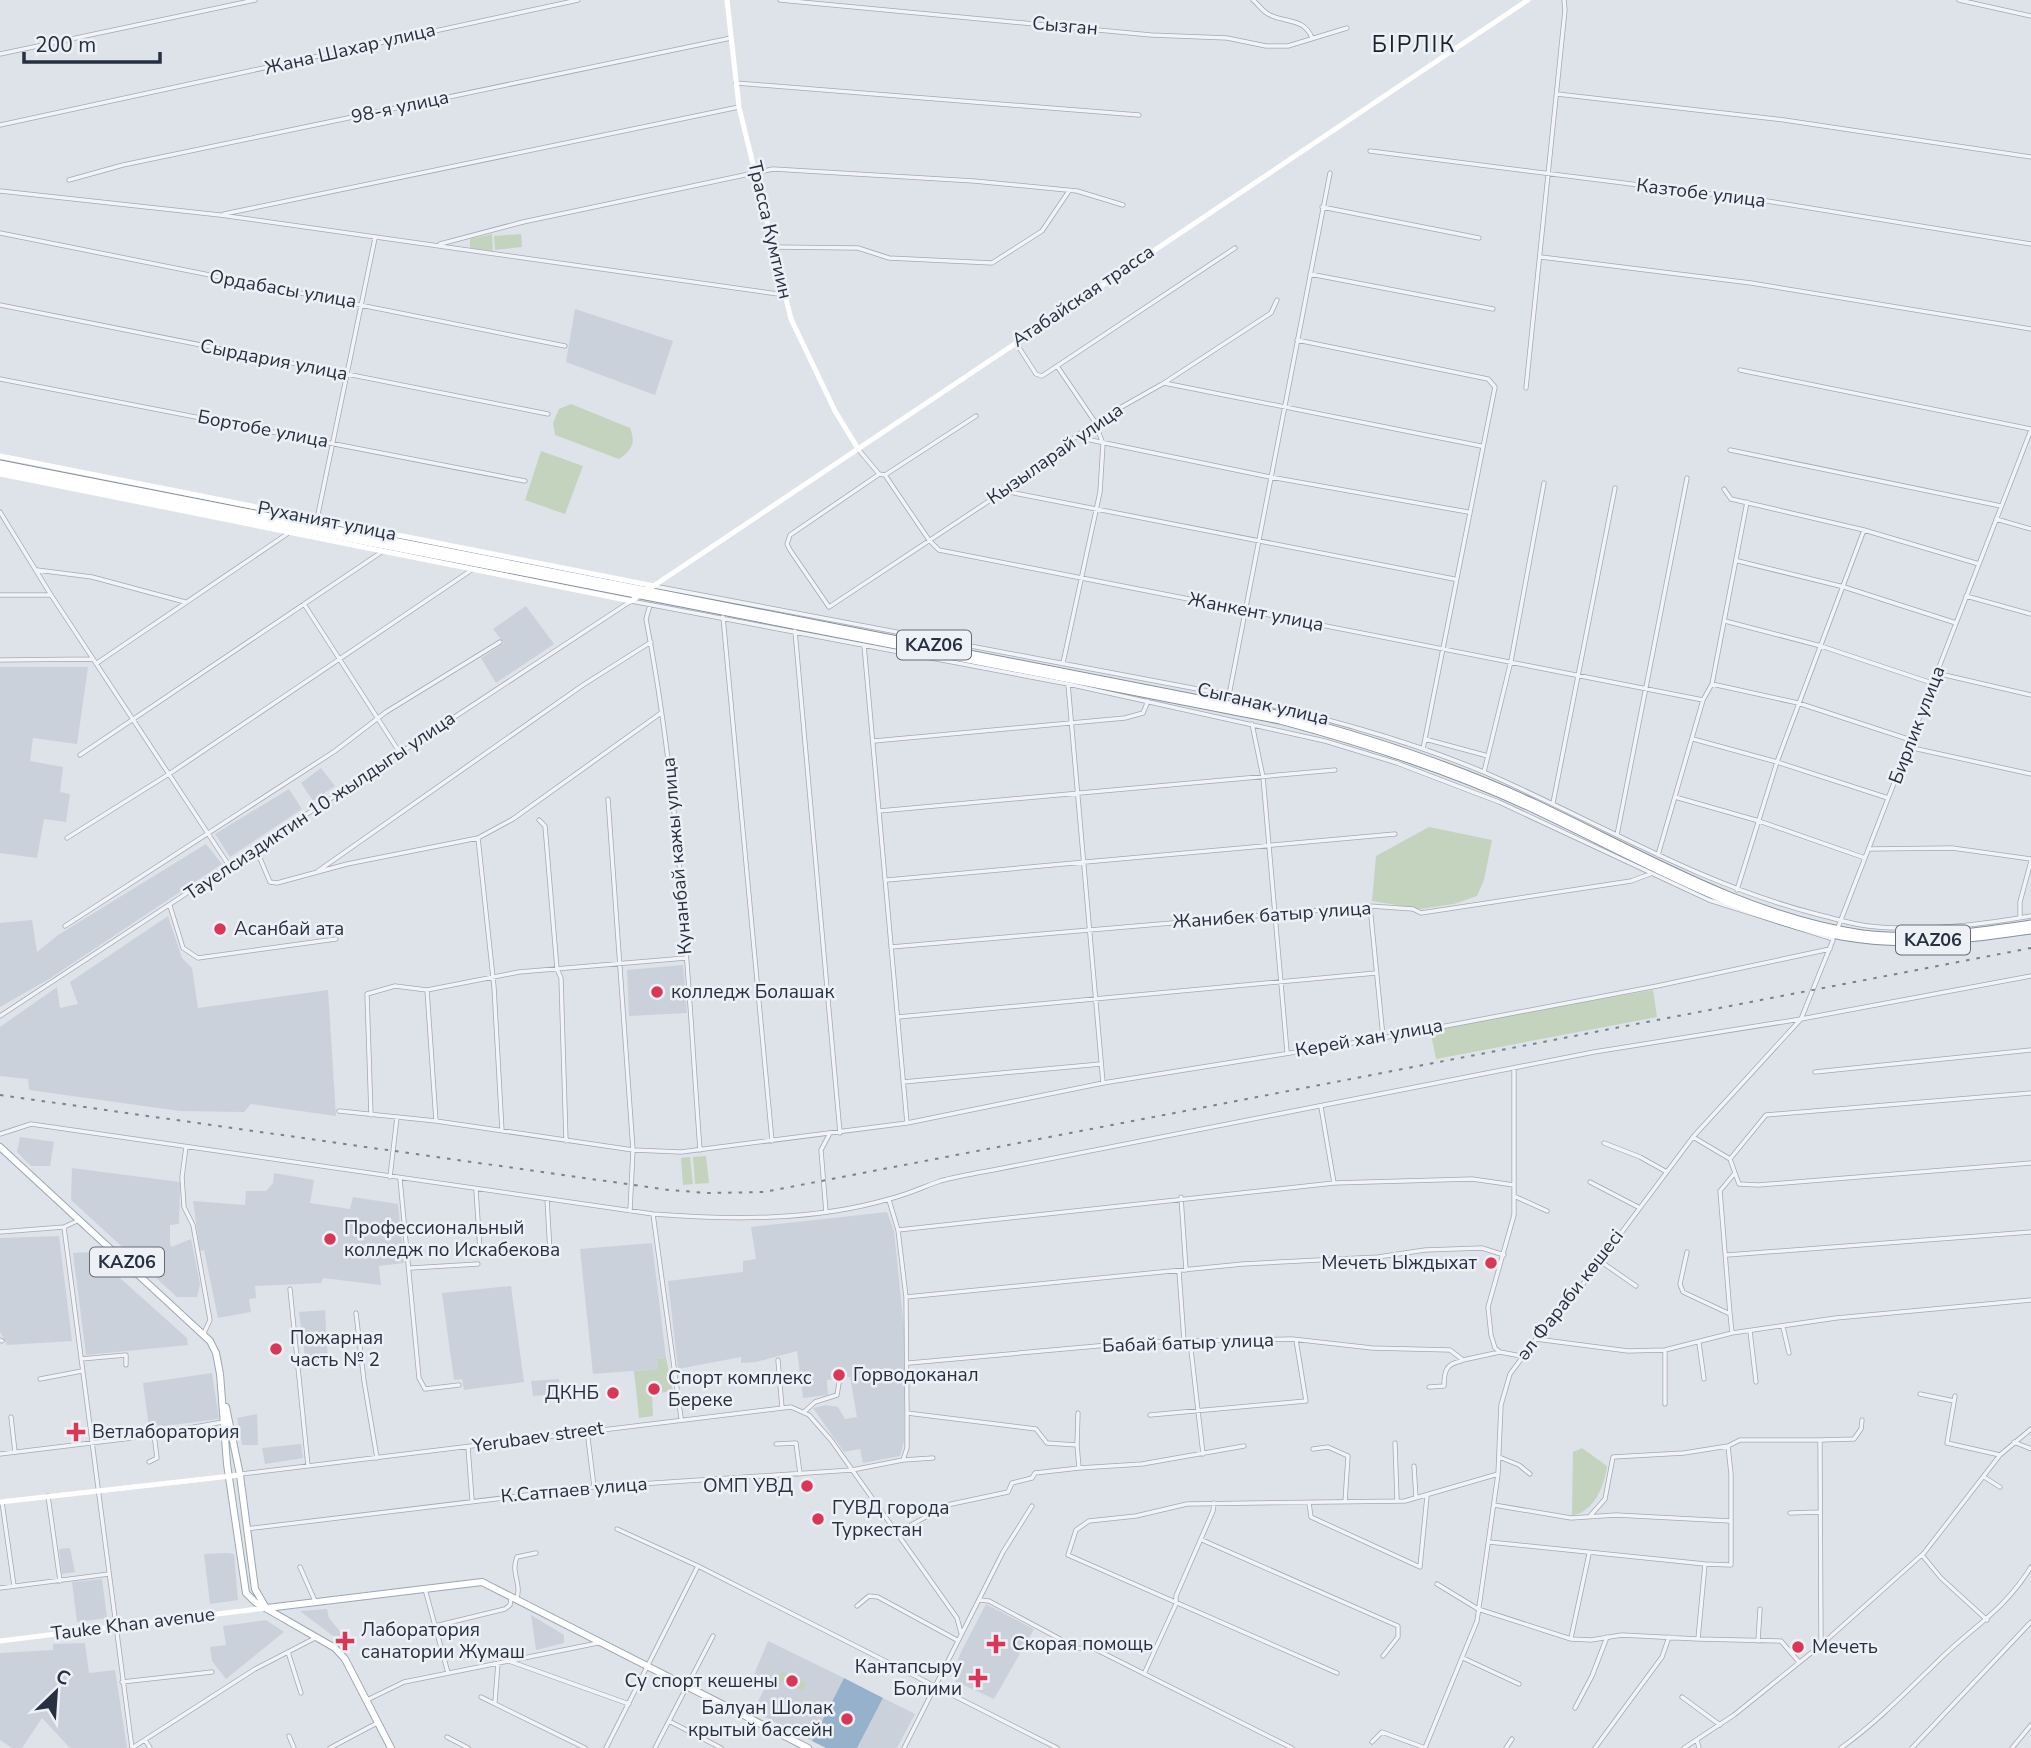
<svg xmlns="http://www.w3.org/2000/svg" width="2031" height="1748" viewBox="0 0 2031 1748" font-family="'Nunito Sans',sans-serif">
  <rect width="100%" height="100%" fill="#dee2e9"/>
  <path fill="#cbd1db" d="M 575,309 L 673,341 L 655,395 L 566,362 Z
    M 526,606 L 554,644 L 496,683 L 481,658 L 504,643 L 493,629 Z
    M 0,667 L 88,667 L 77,744 L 33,738 L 30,761 L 63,767 L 60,792 L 70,794 L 66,822 L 44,819 L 37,858 L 0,853 Z
    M 321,768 L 335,786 L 313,801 L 301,783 Z
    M 289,789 L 302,809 L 230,857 L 215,834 Z
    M 206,844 L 222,864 L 49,979 L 0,1007 L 0,923 L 32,920 L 37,952 L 58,935 Z
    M 168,916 L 182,958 L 192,968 L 198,1008 L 328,990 L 336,1116 L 251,1104 L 244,1112 L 180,1111 L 29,1090 L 28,1079 L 0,1076 L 0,1027 L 57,987 L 60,1008 L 78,1004 L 70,982 Z
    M 683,965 L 687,1013 L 629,1016 L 627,970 Z
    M 20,1137 L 54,1142 L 50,1166 L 31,1166 L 17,1152 Z
    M 72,1168 L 180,1182 L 179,1224 L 170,1225 L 170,1243 L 171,1247 L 191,1239 L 200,1284 L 197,1297 L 177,1297 L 71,1200 Z
    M 274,1173 L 314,1180 L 310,1203 L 350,1209 L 353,1197 L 398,1204 L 404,1263 L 379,1266 L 381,1285 L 323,1278 L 321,1283 L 255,1286 L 256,1298 L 249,1299 L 251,1312 L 218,1318 L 204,1250 L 200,1251 L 193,1201 L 245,1205 L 246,1191 L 266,1191 L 273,1183 Z
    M 887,1212 L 894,1231 L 905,1338 L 904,1441 L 900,1456 L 863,1463 L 860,1449 L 844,1452 L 813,1408 L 826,1405 L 838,1407 L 845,1419 L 857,1417 L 850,1377 L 827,1380 L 828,1395 L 803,1398 L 797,1351 L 756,1362 L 741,1363 L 741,1357 L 678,1369 L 668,1281 L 743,1272 L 743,1261 L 756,1259 L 751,1227 Z
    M 59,1236 L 72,1341 L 7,1345 L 0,1332 L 0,1238 Z
    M 652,1243 L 666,1358 L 658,1359 L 658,1369 L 593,1374 L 580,1249 Z
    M 91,1252 L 187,1338 L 188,1345 L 86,1355 L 73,1253 Z
    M 511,1286 L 524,1382 L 464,1390 L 462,1379 L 454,1380 L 442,1293 Z
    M 325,1310 L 328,1361 L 306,1364 L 299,1312 Z
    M 212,1373 L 219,1419 L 149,1428 L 143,1383 Z
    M 559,1379 L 560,1394 L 533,1396 L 531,1381 Z
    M 257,1414 L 258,1445 L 242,1445 L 237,1418 Z
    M 301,1444 L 303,1458 L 265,1464 L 262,1448 Z
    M 70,1548 L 75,1572 L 62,1574 L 59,1549 Z
    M 226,1553 L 234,1554 L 238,1600 L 210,1604 L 204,1554 Z
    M 102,1579 L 107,1618 L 77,1622 L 72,1582 Z
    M 986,1604 L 1034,1629 L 994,1699 L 955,1681 L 963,1664 L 958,1660 L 961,1652 Z
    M 327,1609 L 329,1618 L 343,1635 L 337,1639 L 300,1611 Z
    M 531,1615 L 564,1635 L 564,1643 L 536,1650 Z
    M 266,1620 L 284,1632 L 226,1679 L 212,1661 L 210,1647 L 226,1645 L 223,1626 Z
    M 768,1641 L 844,1678 L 812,1741 L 753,1711 L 767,1684 L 753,1677 Z
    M 85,1643 L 89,1673 L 115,1670 L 127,1748 L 70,1748 L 42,1718 L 22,1748 L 12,1748 L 0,1740 L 0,1653 L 53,1650 L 53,1644 Z
    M 883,1698 L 915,1714 L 897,1748 L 857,1748 Z"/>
  <path fill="#c4d3be" d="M 492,234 L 493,251 L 470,248 L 470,239 Z
    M 521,234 L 522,247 L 495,250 L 494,236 Z
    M 571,404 L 630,428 C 636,443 632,450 619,459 L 555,435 L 553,423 L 559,409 Z
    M 541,451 L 583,466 L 565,514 L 525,500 Z
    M 1429,827 L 1492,840 L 1484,880 L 1477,896 L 1454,904 L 1421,909 L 1372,901 L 1376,856 Z
    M 1653,990 L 1657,1017 L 1436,1059 L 1430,1029 Z
    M 706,1156 L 709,1183 L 695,1184 L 693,1157 Z
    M 690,1157 L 693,1184 L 683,1185 L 681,1158 Z
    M 666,1358 L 673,1391 L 652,1394 L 653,1416 L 639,1418 L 634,1371 L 658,1369 L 657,1359 Z
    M 1582,1448 L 1607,1466 C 1605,1485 1593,1514 1572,1515 L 1573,1452 Z
    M 782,1671 L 807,1683 L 803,1691 L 777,1679 Z"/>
  <path fill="#95b1cc" d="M 844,1678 L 883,1698 L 857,1748 L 826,1748 L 812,1741 Z"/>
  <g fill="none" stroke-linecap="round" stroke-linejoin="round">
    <defs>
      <path id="street" d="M 780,0 L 1151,35 L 1227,38 L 1266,46 L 1288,46 L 1347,28
        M 1253,0 C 1259,5 1263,12 1270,15 C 1287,23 1304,18 1312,38
        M 1959,0 L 2031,16
        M 0,54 L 255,0
        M 736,83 L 1139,115
        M 1557,94 L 1784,120 L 2031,157
        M 0,125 L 578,0
        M 1370,151 L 1767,201 L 2031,244
        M 69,180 L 123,165 L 731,38
        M 0,191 L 220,215 L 785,295
        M 1322,207 L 1479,238
        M 224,214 L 739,107
        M 0,233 L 565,346
        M 440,244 L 523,222 L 773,169 L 974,181 L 1077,191 L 1123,205
        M 773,247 L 858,248 L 889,258 L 992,263 L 1042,231 L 1069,191
        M 1541,257 L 1751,283 L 2031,329
        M 1310,274 L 1493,309
        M 0,305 L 548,414
        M 1297,340 L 1488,379 L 1495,387 L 1423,749
        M 1016,343 L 1036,374 L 1042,376 L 1235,248
        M 1057,366 L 1095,422 L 1103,444 L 1100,492 L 1063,663
        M 1740,370 L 2031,429
        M 0,379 L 525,481
        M 1164,383 L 1481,446
        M 1526,388 L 1565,10 L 1564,0
        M 1076,437 L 1270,477 L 1468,512
        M 858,449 L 879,474 L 885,475 L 929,540 L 939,550 L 1703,700
        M 1730,450 L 2001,506
        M 878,475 L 790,535 L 787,544 L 790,550 L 829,607 L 1004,491 L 1095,422 L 1164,383 L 1271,313 L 1277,300
        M 885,475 L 976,416
        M 1724,489 L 1731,499 L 1864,530 L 1979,564
        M 1004,491 L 1454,579
        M 0,512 L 51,595 L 230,867
        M 317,519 L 375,238
        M 1996,519 L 2031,529
        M 1738,561 L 1844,587 L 1956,623
        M 37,570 L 92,577 L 185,602
        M 654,586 L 1229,695 C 1316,716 1404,738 1486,773 C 1596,821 1699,884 1816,914 C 1833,918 1851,924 1868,926 C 1920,932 1980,925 2031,916
        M 0,595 L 51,595
        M 1966,596 L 2031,614
        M 304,604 L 400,753
        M 650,605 L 646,619 C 680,794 687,973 700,1150
        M 723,617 L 772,1141
        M 1725,621 L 1821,646 L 1932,683
        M 795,631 L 840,1133
        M 864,645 L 907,1123
        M 0,660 L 93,659
        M 97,663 L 287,534
        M 1936,673 L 2031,695
        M 1068,684 L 1103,1083
        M 1712,684 L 1798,703 L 1911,740
        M 1229,695 L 1330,173
        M 1252,724 L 1263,777 L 1287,1052
        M 1425,739 L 1488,756
        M 1693,739 L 1777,762 L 1888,798
        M 874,741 L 1125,718 L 1143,713 L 1148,701
        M 1908,747 L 2031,774
        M 80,755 L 383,551
        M 1484,772 L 1511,661 L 1544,483
        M 1675,797 L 1759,821 L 1865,858
        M 608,799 L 633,1150 L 630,1211
        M 1553,803 L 1615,488
        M 879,811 L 1335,770
        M 539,820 L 545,826 L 557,969 L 561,978 L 566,1141
        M 1617,835 L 1687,478
        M 67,838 L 169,774 L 473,569
        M 478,838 L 494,987 L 502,1131
        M 256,849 L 270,882 L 277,883 L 347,864 L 478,838 L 513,819 L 661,713
        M 1869,849 L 1952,848 L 2031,859
        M 1658,855 L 1703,700 L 1712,684 L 1747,502
        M 318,871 L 583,685 L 651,642
        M 887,880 L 1395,834
        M 1737,890 L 1777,762 L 1864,530
        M 170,906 L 183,948 L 198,958 L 336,939
        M 1370,906 L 1383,1037
        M 2020,917 L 2020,902 L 2031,861
        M 65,926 L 335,751 L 386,712 L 500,642
        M 1837,930 L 2031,430
        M 891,947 L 1370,906 L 1413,909 L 1421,913 L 1631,881 L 1650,874
        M 427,990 L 436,1121
        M 0,1016 L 631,601 L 1068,684 L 1325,741 L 1397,763 L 1499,802 L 1709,900 L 1833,939
        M 898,1017 L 1376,973
        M 1815,1072 L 2031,1050
        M 903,1082 L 1101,1064
        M 1321,1107 L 1334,1183
        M 339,1111 L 436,1121 L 633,1150 L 681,1152 L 907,1123 L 1103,1083 L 1377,1039 L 1657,986 L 1830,949
        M 371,1115 L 367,994 L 395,986 L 427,990 L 519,972 L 686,958
        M 0,1134 L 31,1124 L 653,1214 C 730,1220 814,1221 889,1199 C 907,1195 923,1187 940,1181 C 957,1176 976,1173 993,1170 L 1594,1052 L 1801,1019 L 2031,976
        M 1693,1137 L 1730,1159
        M 1604,1143 L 1640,1157 L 1665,1171
        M 186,1147 L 182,1177 L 184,1207 L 193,1225 L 210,1320 L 204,1333
        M 1730,1159 L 1766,1115 L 2031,1093
        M 1730,1159 L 1739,1184 L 1758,1185 L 2031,1163
        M 390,1177 L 397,1117
        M 400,1179 L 419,1378 L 425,1389 L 459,1385
        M 1590,1182 L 1638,1207
        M 476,1190 L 480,1251
        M 1514,1196 L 1547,1211
        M 1181,1197 L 1186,1270
        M 547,1199 L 550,1252
        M 889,1200 L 898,1230 L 1334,1183 L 1472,1179 L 1514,1185
        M 826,1212 L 821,1150 L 829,1135
        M 653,1214 L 681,1418
        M 77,1221 L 64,1227 L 132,1748
        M 898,1230 L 906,1297 L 907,1413
        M 0,1232 L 64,1227
        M 1687,1252 L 1680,1284 L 1683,1292 L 1730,1314 L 1732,1333
        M 1727,1255 L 2031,1232
        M 1600,1261 L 1636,1286
        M 411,1268 L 478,1264
        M 1179,1271 L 1184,1341
        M 290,1289 L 308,1466
        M 906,1297 L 1243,1264 L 1378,1257 L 1425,1250 L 1482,1248 L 1504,1255
        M 356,1313 L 364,1381 L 377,1458
        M 1730,1314 L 1720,1191 L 1734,1174
        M 1783,1327 L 1789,1353
        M 1750,1331 L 1756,1382
        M 1536,1339 L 1628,1351 L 1665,1350 L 1732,1333 L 1836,1318 L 2031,1300
        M 0,1340 L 2,1341
        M 1190,1341 L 1203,1454
        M 1699,1343 L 1704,1379
        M 1500,1352 L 1495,1348 L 1491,1335 L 1488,1307 L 1514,1215 L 1514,1068
        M 81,1359 L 126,1355 L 126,1365
        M 778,1360 L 782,1408
        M 909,1363 L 1142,1342 L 1292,1339 L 1372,1348 L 1450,1350 L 1463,1360 L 1500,1352 L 1521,1356
        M 40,1379 L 82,1371
        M 1429,1387 L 1444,1386 C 1444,1371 1446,1364 1461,1361
        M 1920,1394 L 1954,1401
        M 1955,1396 L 1947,1443 L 2000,1455
        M 1665,1404 L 1665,1350
        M 804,1412 L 815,1402 L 837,1395 L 839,1383
        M 1150,1415 L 1306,1401 L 1296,1340
        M 11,1417 L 15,1452
        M 587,1430 L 594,1487
        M 2014,1442 L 2031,1449
        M 1395,1443 L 1397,1500
        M 776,1444 L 796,1443 L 800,1474
        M 1077,1445 L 1078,1413
        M 468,1447 L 472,1500
        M 1313,1449 L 1328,1447 L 1348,1456 L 1345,1502
        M 0,1454 L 132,1438 L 223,1422
        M 1499,1457 L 1519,1465 L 1530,1474
        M 903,1460 L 933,1458
        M 149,1462 L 157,1458 L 154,1434
        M 1414,1466 L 1416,1498
        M 241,1474 L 791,1407 L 809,1415 L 831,1440 L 957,1618 L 961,1633
        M 1984,1477 L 2000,1487
        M 48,1496 L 60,1581
        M 2,1502 L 14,1586
        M 1309,1503 L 1311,1517 L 1420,1567 L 1427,1496
        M 1494,1505 L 1571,1518 L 1616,1515 L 1730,1521
        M 1790,1513 L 1819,1512
        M 1590,1516 L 1605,1499 L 1613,1457 L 1684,1453 L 1728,1446
        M 246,1529 L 594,1487 L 852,1470 L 903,1460 L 907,1448 L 907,1413 L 1036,1429 L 1047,1443 L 1077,1445 L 1079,1468 L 1142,1464 L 1244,1446
        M 617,1529 L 698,1566 L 1057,1748
        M 897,1533 L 947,1505 L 1008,1492 L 1012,1483 L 1032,1478 L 1035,1473 L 1079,1468
        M 1202,1540 L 1398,1626 L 1398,1637 L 1383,1656
        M 1489,1542 L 1705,1564
        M 1922,1555 L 1941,1578 L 1987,1620
        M 300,1567 L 315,1601
        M 1437,1584 L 1478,1609 L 1571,1639 L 1591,1640 L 1622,1635 L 1698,1639
        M 0,1588 L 109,1574
        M 425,1589 L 448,1673
        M 516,1600 C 523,1586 510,1572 517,1557 L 536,1553
        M 979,1600 L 989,1601 L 1077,1648 L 1095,1649 L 1292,1748
        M 857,1606 L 869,1596 L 878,1597 L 957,1640
        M 435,1626 L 505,1609 L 510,1605 L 511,1599
        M 1571,1638 L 1589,1554
        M 1758,1641 L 1760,1609
        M 1821,1645 L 1820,1440 L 1854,1439 L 1861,1429 L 1862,1420
        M 288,1652 L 301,1693
        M 1463,1658 L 1519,1684
        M 509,1661 L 629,1704
        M 1799,1662 L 1781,1641 L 1698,1639 L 1705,1564 L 1731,1565 L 1731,1474 L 1728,1446 L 1740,1440 L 1820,1440
        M 1337,1673 L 1068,1555 L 1076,1530 L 1089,1521 L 1136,1516 L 1187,1504 L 1405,1501 L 1498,1474
        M 1144,1674 L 1176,1604 L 1176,1596 L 1213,1511 L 1214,1503
        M 122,1682 L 212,1672
        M 481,1697 L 585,1748
        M 1682,1697 L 1720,1725
        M 367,1700 L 404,1682 L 598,1643
        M 495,1702 L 498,1663
        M 1575,1708 L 1592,1676 L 1607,1637
        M 669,1721 L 721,1748
        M 289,1736 L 294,1748
        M 447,1737 L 468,1748
        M 145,1740 L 150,1748
        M 1697,1740 L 1699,1748
        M 1372,1742 L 1382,1732 L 1425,1748
        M 132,1748 L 255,1669 L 317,1637
        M 330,1748 L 377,1723
        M 606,1748 L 698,1566
        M 655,1748 L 713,1636
        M 904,1748 L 1003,1552 L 1032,1506
        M 1425,1748 L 1477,1621 L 1498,1474 L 1501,1405 L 1510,1374 L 1536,1339 L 1568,1304 L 1693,1137 L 1801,1019 L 1833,940
        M 1506,1748 L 1512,1739
        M 1595,1748 L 1662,1657 L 1669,1637
        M 1684,1748 L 1734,1715 L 1821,1645 L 1924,1553 L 2000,1455 L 2031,1429
        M 1841,1748 C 1877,1722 1905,1693 1937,1662 C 1973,1626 2002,1613 2031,1567
        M 1912,1748 L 2031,1622
        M 2012,1748 L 2031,1725"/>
      <path id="primary" d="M 0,1147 L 210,1341 L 216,1353 L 220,1374 L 227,1464 L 246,1593 L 255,1602 L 335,1648 L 345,1659 L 391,1748
        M 226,1407 L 240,1475 L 255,1589 L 266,1608
        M 267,1608 L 482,1582 L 808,1748"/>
      <path id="highway" d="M 0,464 L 1281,715 C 1368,738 1455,766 1536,804 C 1640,853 1746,917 1862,934 C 1917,941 1976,932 2031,924
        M 0,470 L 1280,720 C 1366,743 1453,771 1534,809 C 1635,856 1751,926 1862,939 C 1918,946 1976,938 2031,930"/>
    </defs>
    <use href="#street" stroke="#a3a9b3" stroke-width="5"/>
    <use href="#primary" stroke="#9ca7b5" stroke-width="8"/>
    <use href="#highway" stroke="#8490a0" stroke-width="9"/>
    <use href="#street" stroke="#f1f3f7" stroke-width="3.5"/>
    <path stroke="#fff" stroke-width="5" d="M 727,0 L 739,107 L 791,319 L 835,411 L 857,447
      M 0,456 L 654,586
      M 0,474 L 631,601 L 1528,0
      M 0,1502 L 240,1475
      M 0,1641 L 266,1608"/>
    <use href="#primary" stroke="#fff" stroke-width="6"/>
    <use href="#highway" stroke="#fff" stroke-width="7"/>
    <path stroke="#768293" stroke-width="2" stroke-dasharray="3.5 7" stroke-linecap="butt" d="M 0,1095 L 669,1190 L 708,1193 L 764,1192 L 2031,948"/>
  </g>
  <g fill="#d93755" stroke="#edf1f6" stroke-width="2.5">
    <circle cx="220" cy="929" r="7"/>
    <circle cx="657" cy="992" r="7"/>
    <circle cx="330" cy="1239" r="7"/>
    <circle cx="1491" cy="1263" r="7"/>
    <circle cx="276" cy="1349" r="7"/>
    <circle cx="839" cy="1375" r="7"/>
    <circle cx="654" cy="1389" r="7"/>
    <circle cx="613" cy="1393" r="7"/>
    <path d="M72.5 1421.5h7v7h7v7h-7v7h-7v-7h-7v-7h7z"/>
    <circle cx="807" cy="1486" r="7"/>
    <circle cx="818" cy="1519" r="7"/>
    <path d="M341.5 1630.5h7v7h7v7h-7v7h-7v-7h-7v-7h7z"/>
    <path d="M992.5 1633.5h7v7h7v7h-7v7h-7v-7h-7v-7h7z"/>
    <circle cx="1798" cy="1647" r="7"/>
    <path d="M974.5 1667.5h7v7h7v7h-7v7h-7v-7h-7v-7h7z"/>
    <circle cx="792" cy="1681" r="7"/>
    <circle cx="847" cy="1719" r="7"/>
  </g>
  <g text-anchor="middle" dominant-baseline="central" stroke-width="5" stroke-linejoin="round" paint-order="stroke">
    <g fill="#edf1f6" stroke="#626a77" stroke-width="2">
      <rect x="897" y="630.5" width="74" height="29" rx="5"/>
      <rect x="1896" y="925.5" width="74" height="29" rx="5"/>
      <rect x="90" y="1247.5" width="74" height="29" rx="5"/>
    </g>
    <g font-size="18" font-weight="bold" fill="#263041">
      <text x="934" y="645">KАZ06</text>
      <text x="1933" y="940">KАZ06</text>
      <text x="127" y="1262">KАZ06</text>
    </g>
    <g font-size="19" fill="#263041" stroke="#edf1f6">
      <text transform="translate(1065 26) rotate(5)">Сызган</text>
      <text transform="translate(350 49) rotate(-13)">Жана Шахар улица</text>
      <text transform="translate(400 107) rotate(-12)">98-я улица</text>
      <text transform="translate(1701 193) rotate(7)">Казтобе улица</text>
      <text transform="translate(770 230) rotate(77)">Трасса Кумтиин</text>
      <text transform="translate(283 289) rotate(10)">Ордабасы улица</text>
      <text transform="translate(1083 296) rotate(-34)">Атабайская трасса</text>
      <text transform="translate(274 360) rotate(11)">Сырдария улица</text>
      <text transform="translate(263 429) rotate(11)">Бортобе улица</text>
      <text transform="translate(1055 454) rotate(-35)">Кызыларай улица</text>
      <text transform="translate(327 521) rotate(11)">Руханият улица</text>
      <text transform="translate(1256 612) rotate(11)">Жанкент улица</text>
      <text transform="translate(1263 704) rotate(13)">Сыганак улица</text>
      <text transform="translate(1917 725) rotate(-69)">Бирлик улица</text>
      <text transform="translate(320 806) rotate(-34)">Тауелсиздиктин 10 жылдыгы улица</text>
      <text transform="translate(677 856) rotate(-95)">Кунанбай кажы улица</text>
      <text transform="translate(1272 915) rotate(-4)">Жанибек батыр улица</text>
      <text transform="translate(1369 1038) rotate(-10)">Керей хан улица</text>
      <text transform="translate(1570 1295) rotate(-52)">әл Фараби көшесі</text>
      <text transform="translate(1188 1343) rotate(-2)">Бабай батыр улица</text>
      <text transform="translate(538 1437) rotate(-8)">Yerubaev street</text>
      <text transform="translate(574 1490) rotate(-5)">К.Сатпаев улица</text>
      <text transform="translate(133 1624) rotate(-7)">Tauke Khan avenue</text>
    </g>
    <g font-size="19" fill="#263041" stroke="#edf1f6" text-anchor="start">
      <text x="234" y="929">Асанбай ата</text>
      <text x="671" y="992">колледж Болашак</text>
      <text x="344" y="1228">Профессиональный<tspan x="344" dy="22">колледж по Искабекова</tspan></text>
      <text x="1477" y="1263" text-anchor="end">Мечеть Ыждыхат</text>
      <text x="290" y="1338">Пожарная<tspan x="290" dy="22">часть № 2</tspan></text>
      <text x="853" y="1375">Горводоканал</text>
      <text x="668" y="1378">Спорт комплекс<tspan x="668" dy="22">Береке</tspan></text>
      <text x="599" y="1393" text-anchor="end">ДКНБ</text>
      <text x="92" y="1432">Ветлаборатория</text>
      <text x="793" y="1486" text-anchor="end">ОМП УВД</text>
      <text x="832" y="1508">ГУВД города<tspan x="832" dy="22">Туркестан</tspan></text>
      <text x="361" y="1630">Лаборатория<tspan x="361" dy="22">санатории Жумаш</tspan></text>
      <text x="1012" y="1644">Скорая помощь</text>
      <text x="1812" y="1647">Мечеть</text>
      <text x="962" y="1667" text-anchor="end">Кантапсыру<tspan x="962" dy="22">Болими</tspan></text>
      <text x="778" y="1681" text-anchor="end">Су спорт кешены</text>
      <text x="833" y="1708" text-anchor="end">Балуан Шолак<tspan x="833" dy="22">крытый бассейн</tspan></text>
    </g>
    <g font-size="23" letter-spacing="2" fill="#182131" stroke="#edf1f6">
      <text x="1414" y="44">БІРЛІК</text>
    </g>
  </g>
  <g transform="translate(56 1692) rotate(25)" stroke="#edf1f6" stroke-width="5" paint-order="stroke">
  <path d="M0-5L12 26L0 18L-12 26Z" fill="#263041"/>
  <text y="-10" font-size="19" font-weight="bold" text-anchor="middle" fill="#263041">С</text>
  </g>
  <path d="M24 52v10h136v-10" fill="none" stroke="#263041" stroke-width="3.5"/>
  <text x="35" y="52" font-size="21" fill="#263041" stroke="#edf1f6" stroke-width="5" paint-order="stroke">200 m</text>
</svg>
